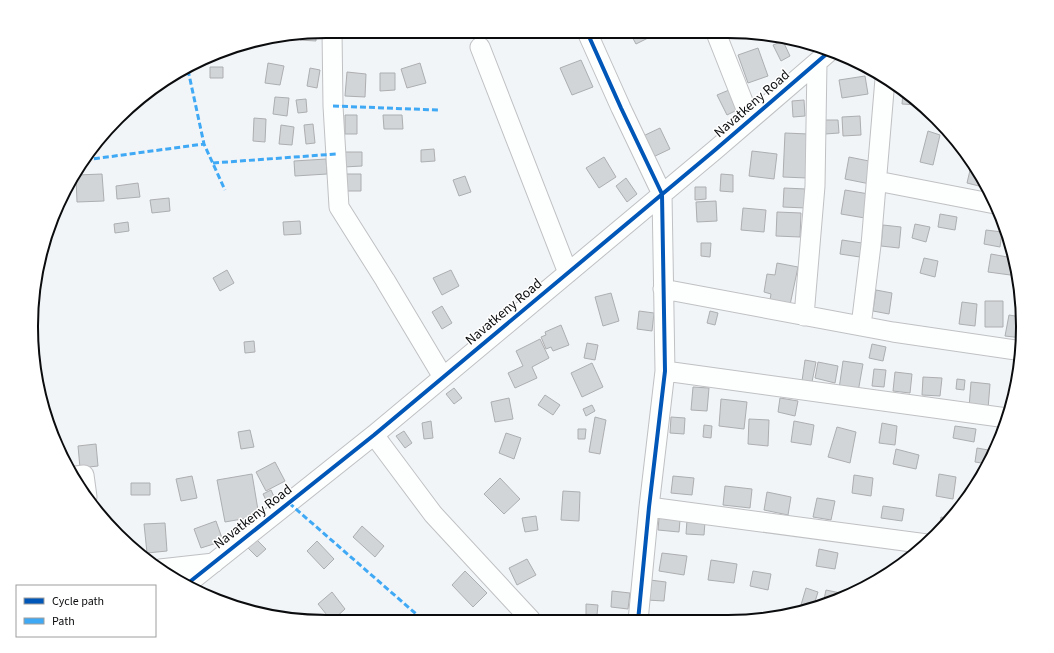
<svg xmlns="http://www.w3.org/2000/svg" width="1054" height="653" viewBox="0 0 1054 653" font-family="'Source Sans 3',sans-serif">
  <rect width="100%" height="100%" fill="#f2f5f8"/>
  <path fill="#d2d5d7" stroke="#acaeb0" d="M 316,33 L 316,41 L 300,40 L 300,35 Z
    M 630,33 L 648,33 L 650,37 L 636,44 Z
    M 783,41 L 790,56 L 781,61 L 773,45 Z
    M 758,48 L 768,76 L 748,83 L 738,55 Z
    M 581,60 L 593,87 L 572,95 L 560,68 Z
    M 268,63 L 284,66 L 280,85 L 265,83 Z
    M 420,63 L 426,83 L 407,88 L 401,69 Z
    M 210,67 L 223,67 L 223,78 L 210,78 Z
    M 310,68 L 320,70 L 317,88 L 307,86 Z
    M 347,72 L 366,74 L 365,97 L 345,96 Z
    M 380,73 L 395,73 L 395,90 L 380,91 Z
    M 865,76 L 868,94 L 842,98 L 839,80 Z
    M 729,90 L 739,109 L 727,115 L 717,95 Z
    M 903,93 L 908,93 L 927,110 L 917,109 L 917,105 L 902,104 Z
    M 275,97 L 289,98 L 287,116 L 273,114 Z
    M 306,99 L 307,112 L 298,113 L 296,100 Z
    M 804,100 L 805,116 L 793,117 L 792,101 Z
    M 345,115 L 357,115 L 357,134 L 345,134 Z
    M 383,115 L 402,115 L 403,129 L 384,129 Z
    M 860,116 L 861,135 L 843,136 L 842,117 Z
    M 254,118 L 266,119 L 265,142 L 253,141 Z
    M 824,120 L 838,120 L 839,133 L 825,134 Z
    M 313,124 L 315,143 L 306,144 L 304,125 Z
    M 281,125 L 294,127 L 292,145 L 279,144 Z
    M 660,128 L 670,149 L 651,158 L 641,137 Z
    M 928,131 L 940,135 L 933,165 L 920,162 Z
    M 785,133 L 808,134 L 807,178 L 783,177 Z
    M 434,149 L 435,161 L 421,162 L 421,150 Z
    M 752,151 L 777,154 L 774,179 L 749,176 Z
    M 344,152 L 362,152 L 362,166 L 344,167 Z
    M 604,157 L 616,177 L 599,188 L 586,168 Z
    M 849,157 L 874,162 L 870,184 L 845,179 Z
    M 326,159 L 327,174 L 295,176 L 294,161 Z
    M 971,166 L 975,167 L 983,179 L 987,188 L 967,183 Z
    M 102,174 L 104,201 L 77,202 L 76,177 L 77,175 Z
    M 344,174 L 361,174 L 361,191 L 344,191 Z
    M 721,174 L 733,175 L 733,192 L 720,191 Z
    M 465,176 L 471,192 L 459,196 L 453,180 Z
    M 626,178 L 637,194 L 627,202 L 616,186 Z
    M 138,183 L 140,197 L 117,199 L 116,186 Z
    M 695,187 L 706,187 L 706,199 L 695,200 Z
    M 784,188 L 806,189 L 806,208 L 783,207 Z
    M 845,190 L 869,194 L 865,218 L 841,214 Z
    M 169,198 L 170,211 L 152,213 L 150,200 Z
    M 716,201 L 717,221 L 697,222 L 696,202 Z
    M 743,208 L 766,210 L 764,232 L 741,230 Z
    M 777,212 L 801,213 L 800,237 L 776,236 Z
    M 940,214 L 957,217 L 955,230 L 938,227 Z
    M 300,221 L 301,234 L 284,235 L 283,222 Z
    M 128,222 L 129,231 L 115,233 L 114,224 Z
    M 915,224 L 930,227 L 926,242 L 912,238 Z
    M 883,225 L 901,227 L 899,248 L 881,246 Z
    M 986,230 L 1002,232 L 1000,247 L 984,244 Z
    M 842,240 L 862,243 L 860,257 L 840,254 Z
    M 701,243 L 711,243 L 710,257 L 701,256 Z
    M 991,254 L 1013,258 L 1018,276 L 988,272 Z
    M 924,258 L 938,261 L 935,277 L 920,273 Z
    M 777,263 L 798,267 L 790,305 L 770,300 L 771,294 L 764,292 L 767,274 L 775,275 Z
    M 227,270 L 234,283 L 220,291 L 213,278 Z
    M 451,270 L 459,286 L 442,295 L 433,278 Z
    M 876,290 L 892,293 L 889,314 L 873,311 Z
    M 611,293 L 619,321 L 603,326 L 595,297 Z
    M 985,301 L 1003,301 L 1003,327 L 985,327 Z
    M 962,302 L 977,304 L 975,326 L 959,324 Z
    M 442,306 L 452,323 L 442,329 L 432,312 Z
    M 639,311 L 654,313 L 652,331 L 637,329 Z
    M 710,311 L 718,313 L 715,325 L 707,323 Z
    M 1009,315 L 1021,317 L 1022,338 L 1005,336 Z
    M 561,325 L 569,345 L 553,351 L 551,347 L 546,349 L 541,337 L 546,335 L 545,332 Z
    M 540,339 L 549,358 L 532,367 L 537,378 L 515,388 L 508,373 L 523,366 L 516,351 Z
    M 254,341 L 255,352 L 245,353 L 244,342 Z
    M 587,343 L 598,345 L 595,360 L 584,358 Z
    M 872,344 L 886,347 L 883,361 L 869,358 Z
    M 805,360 L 816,362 L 812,382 L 802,381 Z
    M 843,361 L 863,364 L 858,392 L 839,389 Z
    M 818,362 L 838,366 L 835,383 L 815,378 Z
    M 592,363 L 603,387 L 582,397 L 571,373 Z
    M 874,369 L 886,370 L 884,387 L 872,386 Z
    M 895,372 L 912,374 L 910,393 L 893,391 Z
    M 923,377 L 942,378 L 940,396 L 922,395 Z
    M 957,379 L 965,380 L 964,390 L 956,389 Z
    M 971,382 L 990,384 L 988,409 L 969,408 Z
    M 693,387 L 709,388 L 707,411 L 691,410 Z
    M 454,388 L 462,398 L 454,404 L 446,394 Z
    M 545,395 L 560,405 L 553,415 L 538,405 Z
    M 509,398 L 513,419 L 495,422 L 491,402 Z
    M 780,398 L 798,401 L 795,416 L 778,412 Z
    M 721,399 L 747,402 L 744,429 L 719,426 Z
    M 592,405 L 595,411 L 586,416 L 583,409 Z
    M 595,417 L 606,420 L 600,454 L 589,452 Z
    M 671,417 L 685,418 L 684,434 L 670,433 Z
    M 749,419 L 769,420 L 768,446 L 748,444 Z
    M 431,421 L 433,438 L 424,439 L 422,423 Z
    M 794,421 L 814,425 L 811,445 L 791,442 Z
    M 882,423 L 897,426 L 895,445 L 879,443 Z
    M 704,425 L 712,426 L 711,438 L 703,437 Z
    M 955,426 L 976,429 L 974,442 L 953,438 Z
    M 837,427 L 856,432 L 850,463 L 828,457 Z
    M 578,429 L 586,429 L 585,439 L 578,439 Z
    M 250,430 L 254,447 L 241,449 L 238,432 Z
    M 404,431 L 412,443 L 405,448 L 396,436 Z
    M 506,433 L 521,438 L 514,459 L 499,453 Z
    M 96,444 L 98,466 L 80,468 L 78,446 Z
    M 977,448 L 994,451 L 993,457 L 988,464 L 975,462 Z
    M 896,449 L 919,455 L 916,469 L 893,464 Z
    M 275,462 L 285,481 L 266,491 L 256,472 Z
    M 252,474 L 259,516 L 225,522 L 217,480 Z
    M 939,474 L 956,477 L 953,499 L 936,496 Z
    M 854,475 L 873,478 L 871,496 L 852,493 Z
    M 192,476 L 197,498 L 181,501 L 176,479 Z
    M 673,476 L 694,478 L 692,495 L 671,493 Z
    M 500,478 L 520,499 L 504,514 L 484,494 Z
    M 131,483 L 150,483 L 150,495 L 131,495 Z
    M 725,486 L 752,489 L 750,508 L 723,505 Z
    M 271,490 L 275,499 L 267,502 L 263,494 Z
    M 563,491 L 580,492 L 579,521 L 561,520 Z
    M 767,492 L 791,497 L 788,515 L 764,510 Z
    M 817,498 L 835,501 L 831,520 L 813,517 Z
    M 883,506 L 904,509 L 902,521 L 881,518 Z
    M 536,516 L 538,530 L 525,532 L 522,518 Z
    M 941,517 L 950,519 L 939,531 Z
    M 659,518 L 680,520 L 679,532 L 658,530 Z
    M 687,520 L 705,522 L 704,535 L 686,534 Z
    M 216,521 L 223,541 L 201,548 L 194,529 Z
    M 165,523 L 167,551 L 147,553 L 144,524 Z
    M 362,526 L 384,546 L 375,557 L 353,537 Z
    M 257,540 L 266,549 L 257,557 L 248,548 Z
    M 317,541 L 334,559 L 324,569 L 307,551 Z
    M 819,549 L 838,553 L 835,569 L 816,566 Z
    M 662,553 L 687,556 L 684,575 L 659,571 Z
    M 527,559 L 536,575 L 517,585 L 509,568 Z
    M 711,560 L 737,564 L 734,583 L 708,580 Z
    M 465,571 L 487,593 L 473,607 L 452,585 Z
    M 753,571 L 771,574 L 768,590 L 750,586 Z
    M 650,580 L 666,582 L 664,601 L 647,600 Z
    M 806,588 L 818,592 L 813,608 L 801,605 Z
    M 826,590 L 845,594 L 844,595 L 823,604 Z
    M 612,591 L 630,593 L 628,609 L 611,607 Z
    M 332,592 L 345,609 L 333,620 L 331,620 L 318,604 Z
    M 586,604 L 598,605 L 597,615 L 586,615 Z
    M 656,616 L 684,621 L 655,621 Z"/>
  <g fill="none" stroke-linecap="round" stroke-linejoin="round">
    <defs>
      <path id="minor" d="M 332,31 L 333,106 L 339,207 L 385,280 L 443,377
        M 587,32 L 621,108 L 662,194 L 665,371 L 649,507 L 638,621
        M 716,33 L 750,119
        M 480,47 L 568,273
        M 877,181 L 995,204
        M 663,289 L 893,332 L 1022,351
        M 804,316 L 815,186 L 817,63
        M 861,326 L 871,245 L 885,79
        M 665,371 L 1007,418
        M 374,435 L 433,514 L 531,620
        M 76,476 L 84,475 L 87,497
        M 649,507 L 927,544
        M 160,569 L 214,563
        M 187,584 L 374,435 L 715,150 L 830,51"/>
    </defs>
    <use href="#minor" stroke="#bfc1c3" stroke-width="21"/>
    <use href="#minor" stroke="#fdfefe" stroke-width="19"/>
    <path stroke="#3fa9f5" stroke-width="3" stroke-dasharray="6 3" stroke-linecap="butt" d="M 188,70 L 204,144 L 225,190
      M 333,106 L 438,110
      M 85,160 L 204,144
      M 213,163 L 336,154
      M 289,503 L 423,620"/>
    <defs>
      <path id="cycleway" d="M 587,32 L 621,108 L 662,194 L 665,371 L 649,507 L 638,621
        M 187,584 L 374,435 L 715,150 L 830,51"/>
    </defs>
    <use href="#cycleway" stroke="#fff" stroke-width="6"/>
    <use href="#cycleway" stroke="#0057b8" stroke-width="4"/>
  </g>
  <g text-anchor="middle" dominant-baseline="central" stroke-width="3" stroke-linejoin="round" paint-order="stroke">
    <g font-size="14" fill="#0b0c0e" stroke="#fff">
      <text transform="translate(752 104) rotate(-41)">Navatkeny Road</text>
      <text transform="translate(504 312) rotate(-40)">Navatkeny Road</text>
      <text transform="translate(253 517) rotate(-38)">Navatkeny Road</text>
    </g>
  </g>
  <path d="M0 0H1054V653H0ZM326 38H728A288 288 0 0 1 1016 326V327A288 288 0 0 1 728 615H326A288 288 0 0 1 38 327V326A288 288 0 0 1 326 38Z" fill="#fff" fill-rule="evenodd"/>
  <path fill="none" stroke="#0b0c0e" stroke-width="2" d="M326 38H728A288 288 0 0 1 1016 326V327A288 288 0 0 1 728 615H326A288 288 0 0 1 38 327V326A288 288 0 0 1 326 38Z"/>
  <rect x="16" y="585" width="140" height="52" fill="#ffffff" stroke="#9d9e9f"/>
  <rect x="24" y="598" width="20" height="6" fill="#0057b8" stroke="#9d9e9f"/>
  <text x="52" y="605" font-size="12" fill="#0b0c0e">Cycle path</text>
  <rect x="24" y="618" width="20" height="6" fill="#3fa9f5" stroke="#9d9e9f"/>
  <text x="52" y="625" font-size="12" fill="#0b0c0e">Path</text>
</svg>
